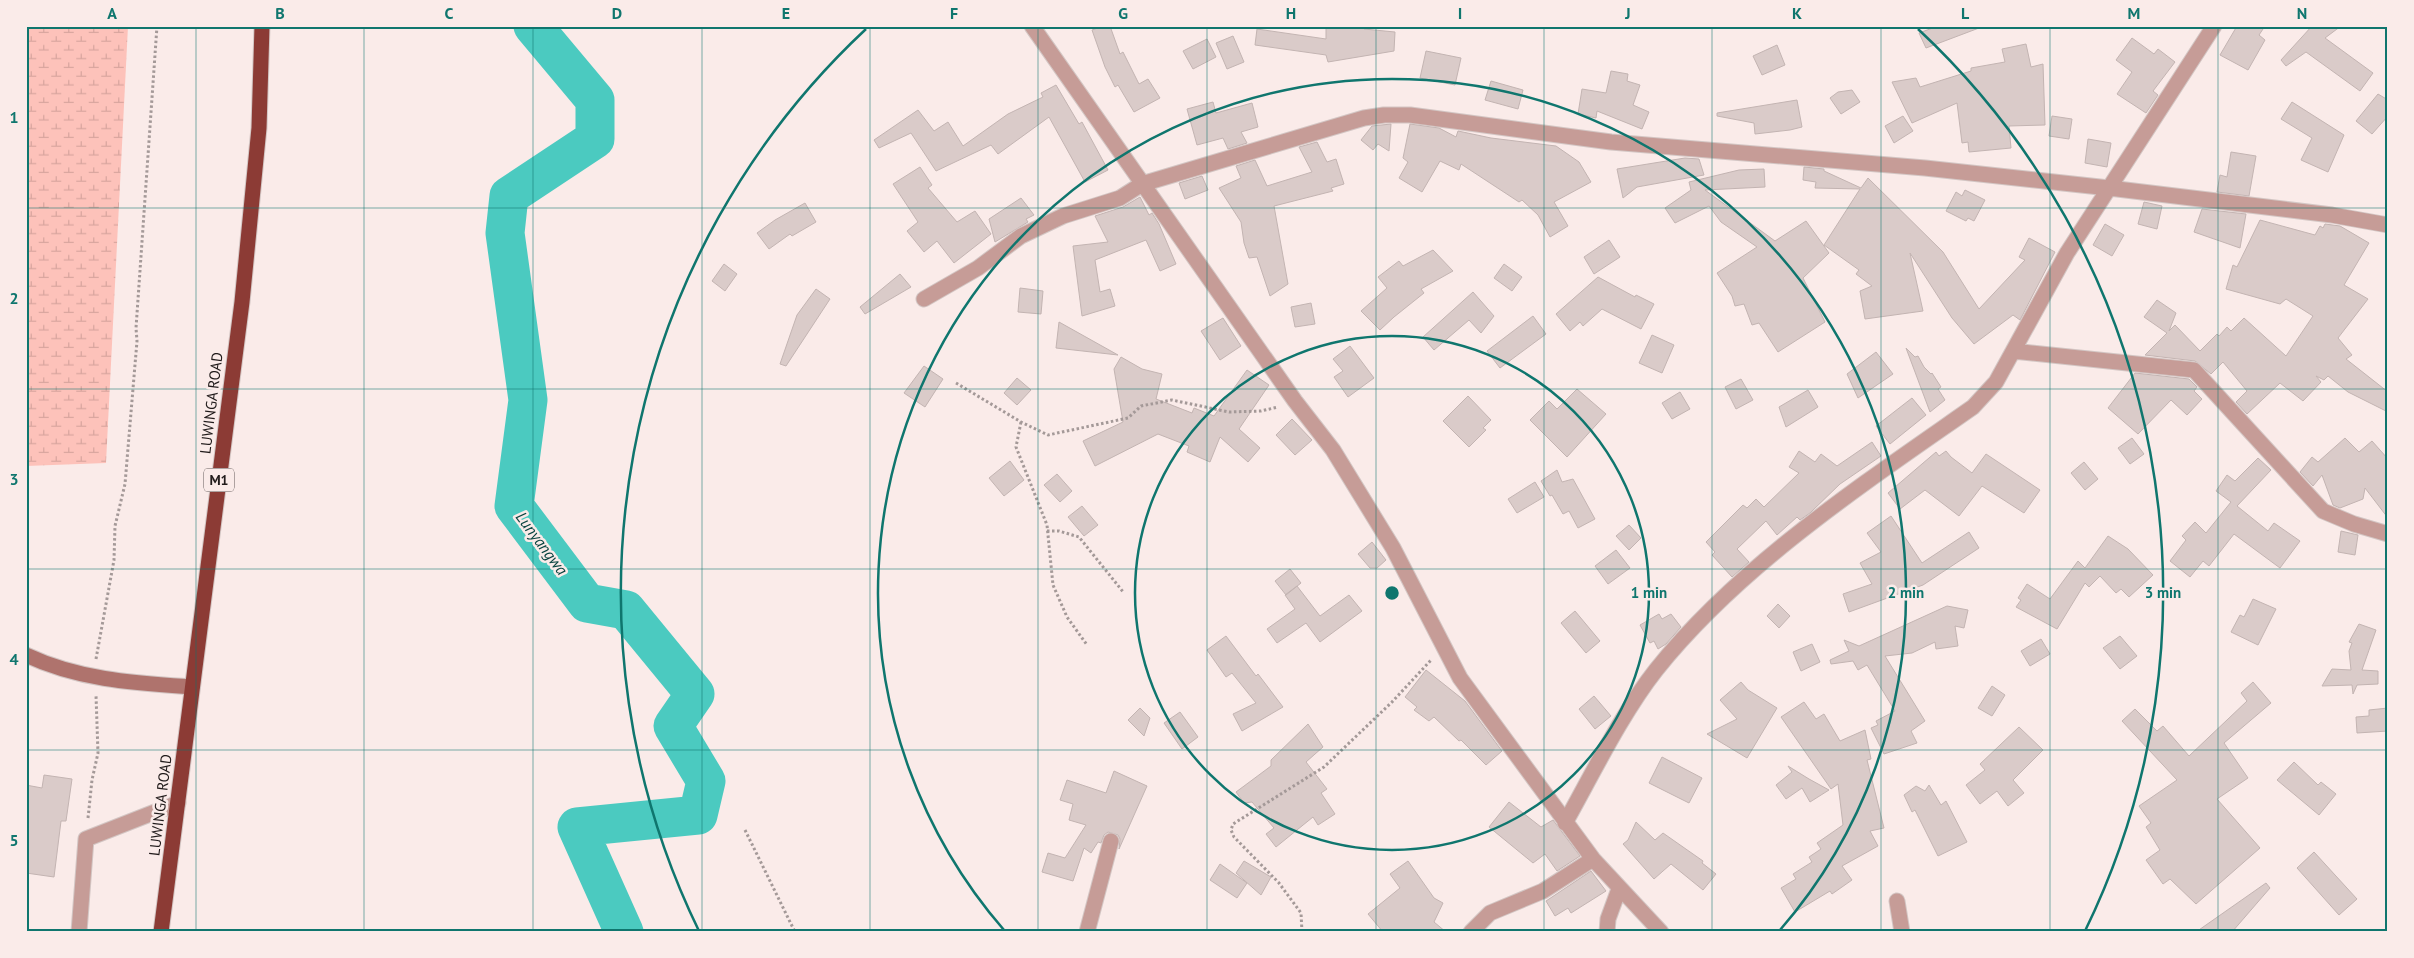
<svg xmlns="http://www.w3.org/2000/svg" width="2414" height="958" viewBox="0 0 2414 958" font-family="'PT Sans',sans-serif">
  <defs>
    <pattern id="wetland-marsh" width="20" height="14" patternUnits="userSpaceOnUse" patternTransform="scale(1.25)"><rect width="20" height="14" fill="#fdc2ba"/><path d="M1 5h8M5 5V1M11 12h8M15 12V8" fill="none" stroke="#d9a69f"/></pattern>
  </defs>
  <rect width="100%" height="100%" fill="#faebe9"/>
  <path fill="url(#wetland-marsh)" d="M 26,26 L 128,26 L 106,463 L 26,466 Z"/>
  <g fill="none" stroke-linecap="round" stroke-linejoin="round">
    <path stroke="#4bcac0" stroke-width="39" d="M 533,26 L 595,100 L 595,139 L 509,196 L 505,233 L 528,400 L 514,506 L 587,603 L 626,610 L 695,694 L 673,726 L 706,781 L 698,815 L 577,827 L 624,932"/>
  </g>
  <path fill="#dacbc9" stroke="#c3b4b2" d="M 1103,26 L 1110,26 L 1120,54 L 1123,52 L 1139,84 L 1148,79 L 1160,98 L 1134,112 L 1118,85 L 1115,87 L 1105,67 L 1092,30 Z
    M 1364,26 L 1364,29 L 1395,32 L 1394,51 L 1328,62 L 1326,55 L 1255,45 L 1257,29 L 1326,39 L 1326,28 Z
    M 1938,26 L 1979,26 L 1979,28 L 1926,48 L 1919,33 Z
    M 2237,26 L 2265,26 L 2259,35 L 2265,40 L 2248,70 L 2220,55 Z
    M 2312,26 L 2341,26 L 2325,38 L 2373,73 L 2360,91 L 2306,52 L 2286,66 L 2281,60 Z
    M 1233,36 L 1244,62 L 1227,69 L 1216,43 Z
    M 2132,38 L 2154,54 L 2158,49 L 2175,62 L 2153,91 L 2158,95 L 2146,113 L 2117,94 L 2132,72 L 2116,60 Z
    M 1207,39 L 1216,57 L 1193,69 L 1183,51 Z
    M 2026,44 L 2031,67 L 2043,64 L 2045,125 L 2009,126 L 2011,148 L 1969,152 L 1968,142 L 1962,143 L 1957,103 L 1912,123 L 1892,82 L 1916,78 L 1920,87 L 1971,71 L 1971,68 L 2005,62 L 2002,49 Z
    M 1777,45 L 1785,65 L 1762,75 L 1753,56 Z
    M 1426,51 L 1461,58 L 1455,85 L 1420,78 Z
    M 1611,71 L 1628,74 L 1627,81 L 1640,85 L 1633,105 L 1649,112 L 1642,129 L 1597,111 L 1596,118 L 1578,114 L 1582,89 L 1606,93 Z
    M 1491,81 L 1523,90 L 1518,109 L 1485,100 Z
    M 1056,85 L 1079,124 L 1082,122 L 1108,170 L 1085,182 L 1049,117 L 998,154 L 991,145 L 936,171 L 911,133 L 879,148 L 874,140 L 918,110 L 934,131 L 948,122 L 963,146 L 1008,114 L 1043,97 L 1041,93 Z
    M 1852,90 L 1860,102 L 1841,114 L 1830,98 L 1838,92 Z
    M 2378,94 L 2388,100 L 2388,116 L 2372,134 L 2356,121 Z
    M 1797,100 L 1802,127 L 1790,130 L 1755,134 L 1754,123 L 1717,116 L 1717,113 Z
    M 1213,102 L 1216,113 L 1252,103 L 1258,127 L 1241,132 L 1247,143 L 1228,149 L 1223,138 L 1197,145 L 1187,109 Z
    M 2292,102 L 2344,135 L 2328,172 L 2301,160 L 2312,138 L 2281,119 Z
    M 1903,116 L 1913,131 L 1894,143 L 1885,126 Z
    M 2052,116 L 2072,119 L 2069,139 L 2049,136 Z
    M 1391,124 L 1389,151 L 1378,144 L 1373,150 L 1361,140 L 1372,126 Z
    M 1410,124 L 1439,128 L 1456,137 L 1458,131 L 1491,138 L 1556,146 L 1579,162 L 1591,182 L 1554,202 L 1568,226 L 1550,237 L 1538,215 L 1522,200 L 1519,202 L 1461,164 L 1459,170 L 1440,161 L 1422,192 L 1399,178 L 1408,162 L 1403,158 Z
    M 2088,139 L 2111,143 L 2107,167 L 2085,163 Z
    M 1317,142 L 1327,162 L 1336,159 L 1344,184 L 1331,188 L 1333,191 L 1274,206 L 1288,284 L 1270,296 L 1257,257 L 1249,258 L 1244,243 L 1241,222 L 1219,188 L 1241,178 L 1236,166 L 1255,160 L 1267,186 L 1312,172 L 1299,147 Z
    M 2231,152 L 2256,156 L 2249,196 L 2217,192 L 2220,175 L 2227,177 Z
    M 1685,158 L 1699,159 L 1704,175 L 1637,187 L 1623,198 L 1617,169 Z
    M 920,167 L 932,185 L 928,188 L 957,222 L 975,211 L 991,234 L 954,263 L 937,241 L 924,252 L 907,231 L 918,222 L 893,184 Z
    M 1804,167 L 1824,169 L 1824,171 L 1861,188 L 1868,178 L 1943,252 L 1979,309 L 2025,260 L 2019,257 L 2029,238 L 2055,252 L 2020,320 L 2013,315 L 1974,344 L 1952,318 L 1910,253 L 1923,311 L 1865,319 L 1860,291 L 1872,286 L 1856,274 L 1859,270 L 1824,245 L 1860,189 L 1815,188 L 1816,182 L 1803,180 Z
    M 1764,169 L 1765,187 L 1705,190 L 1775,241 L 1806,221 L 1829,253 L 1803,278 L 1825,322 L 1778,352 L 1759,323 L 1752,325 L 1744,304 L 1735,306 L 1732,296 L 1717,273 L 1757,247 L 1721,222 L 1709,206 L 1675,223 L 1665,208 L 1691,190 L 1689,182 L 1739,170 Z
    M 1202,176 L 1208,190 L 1185,199 L 1179,183 Z
    M 1965,190 L 1985,200 L 1974,221 L 1968,218 L 1966,221 L 1946,211 L 1956,192 L 1962,196 Z
    M 1140,197 L 1149,215 L 1152,213 L 1159,224 L 1176,264 L 1160,271 L 1146,240 L 1095,260 L 1100,292 L 1110,289 L 1115,306 L 1082,316 L 1073,246 L 1108,242 L 1095,216 L 1123,207 Z
    M 1021,198 L 1034,215 L 1026,219 L 1028,222 L 995,242 L 989,219 Z
    M 2144,202 L 2162,206 L 2157,229 L 2138,224 Z
    M 805,203 L 816,222 L 792,236 L 790,234 L 769,249 L 757,233 L 775,220 Z
    M 2202,209 L 2246,214 L 2240,248 L 2194,232 Z
    M 2260,220 L 2315,235 L 2320,226 L 2323,228 L 2325,224 L 2340,226 L 2369,243 L 2344,285 L 2368,299 L 2338,338 L 2352,355 L 2346,359 L 2388,392 L 2388,412 L 2348,392 L 2328,376 L 2324,380 L 2316,376 L 2321,382 L 2303,401 L 2280,383 L 2247,414 L 2236,402 L 2247,391 L 2223,362 L 2211,374 L 2195,361 L 2145,355 L 2167,333 L 2144,317 L 2157,300 L 2176,313 L 2169,331 L 2175,325 L 2200,351 L 2217,334 L 2219,336 L 2227,327 L 2231,331 L 2244,318 L 2286,356 L 2313,316 L 2286,299 L 2280,304 L 2226,289 L 2233,265 L 2237,267 Z
    M 2105,224 L 2124,235 L 2112,256 L 2093,245 Z
    M 1609,240 L 1620,257 L 1594,274 L 1584,257 Z
    M 1433,250 L 1453,271 L 1421,289 L 1424,293 L 1394,317 L 1380,330 L 1361,311 L 1387,288 L 1378,277 L 1399,261 L 1403,266 Z
    M 724,264 L 737,274 L 725,291 L 712,281 Z
    M 1504,264 L 1522,277 L 1512,291 L 1494,278 Z
    M 900,274 L 911,287 L 865,314 L 860,307 Z
    M 1598,277 L 1635,297 L 1636,295 L 1654,304 L 1641,329 L 1602,309 L 1583,326 L 1580,322 L 1570,331 L 1556,314 Z
    M 1020,288 L 1043,291 L 1041,314 L 1018,312 Z
    M 816,289 L 830,299 L 786,366 L 780,364 L 797,315 Z
    M 1473,292 L 1494,316 L 1481,333 L 1469,320 L 1434,350 L 1423,337 Z
    M 1311,303 L 1315,324 L 1295,327 L 1291,307 Z
    M 1533,316 L 1546,334 L 1500,368 L 1487,351 Z
    M 1223,318 L 1241,346 L 1220,360 L 1201,331 Z
    M 1059,322 L 1118,355 L 1056,348 Z
    M 1652,335 L 1674,345 L 1662,373 L 1639,363 Z
    M 1350,346 L 1374,378 L 1348,397 L 1334,377 L 1343,371 L 1333,359 Z
    M 1906,348 L 1915,357 L 1918,356 L 1924,367 L 1931,374 L 1932,373 L 1941,387 L 1938,389 L 1945,400 L 1930,412 Z
    M 1876,352 L 1893,374 L 1858,398 L 1847,374 Z
    M 1121,357 L 1142,369 L 1162,374 L 1156,399 L 1192,413 L 1194,408 L 1214,416 L 1247,370 L 1269,385 L 1239,429 L 1260,448 L 1248,462 L 1220,437 L 1210,462 L 1187,452 L 1189,446 L 1158,434 L 1095,466 L 1083,441 L 1123,422 L 1114,369 Z
    M 924,366 L 943,379 L 925,407 L 904,393 Z
    M 2135,373 L 2189,379 L 2197,387 L 2194,391 L 2202,399 L 2187,415 L 2171,400 L 2138,434 L 2108,408 Z
    M 1017,378 L 1031,390 L 1017,405 L 1004,393 Z
    M 1741,379 L 1753,400 L 1736,409 L 1725,387 Z
    M 1577,389 L 1606,414 L 1567,457 L 1530,420 L 1549,401 L 1557,409 Z
    M 1808,390 L 1818,407 L 1786,427 L 1779,407 Z
    M 1680,392 L 1690,409 L 1672,419 L 1662,403 Z
    M 1468,396 L 1491,420 L 1483,428 L 1486,430 L 1469,447 L 1443,421 Z
    M 1912,398 L 1926,415 L 1890,444 L 1876,426 Z
    M 1292,419 L 1312,440 L 1295,455 L 1276,435 Z
    M 2132,438 L 2144,454 L 2130,464 L 2118,448 Z
    M 2345,438 L 2359,452 L 2372,441 L 2388,459 L 2388,518 L 2365,488 L 2363,499 L 2340,508 L 2333,505 L 2322,475 L 2313,486 L 2300,472 L 2312,457 L 2318,462 Z
    M 1872,442 L 1881,456 L 1840,484 L 1810,513 L 1800,520 L 1797,517 L 1777,535 L 1766,521 L 1737,549 L 1749,562 L 1732,577 L 1712,555 L 1715,552 L 1706,542 L 1743,505 L 1747,508 L 1756,499 L 1764,507 L 1799,473 L 1789,467 L 1799,451 L 1815,462 L 1821,454 L 1837,466 Z
    M 1946,451 L 1951,457 L 1972,473 L 1986,454 L 2040,490 L 2024,513 L 1982,486 L 1959,516 L 1925,490 L 1900,509 L 1888,493 L 1936,452 L 1939,456 Z
    M 2258,458 L 2271,470 L 2237,506 L 2268,531 L 2274,523 L 2300,541 L 2280,568 L 2234,534 L 2209,566 L 2203,561 L 2190,577 L 2170,561 L 2186,540 L 2182,536 L 2195,522 L 2206,533 L 2231,502 L 2216,491 L 2227,475 L 2235,481 Z
    M 1010,461 L 1024,480 L 1004,496 L 989,478 Z
    M 2084,462 L 2098,479 L 2085,490 L 2071,473 Z
    M 1557,470 L 1562,482 L 1573,479 L 1595,519 L 1578,528 L 1569,511 L 1563,514 L 1552,495 L 1550,496 L 1541,481 Z
    M 1057,474 L 1072,491 L 1060,502 L 1044,485 Z
    M 1535,482 L 1544,497 L 1517,513 L 1508,499 Z
    M 1082,506 L 1098,525 L 1084,536 L 1068,517 Z
    M 1891,516 L 1922,563 L 1969,532 L 1979,548 L 1923,585 L 1849,612 L 1843,594 L 1872,584 L 1860,563 L 1881,552 L 1867,533 Z
    M 1629,525 L 1641,538 L 1629,550 L 1616,536 Z
    M 2341,531 L 2358,535 L 2355,555 L 2338,552 Z
    M 2108,536 L 2128,549 L 2153,575 L 2129,597 L 2121,589 L 2116,593 L 2100,576 L 2089,587 L 2085,583 L 2057,629 L 2016,607 L 2021,600 L 2018,598 L 2027,584 L 2050,599 L 2078,561 L 2085,568 Z
    M 1372,542 L 1386,560 L 1377,568 L 1370,568 L 1358,554 Z
    M 1616,550 L 1630,568 L 1608,584 L 1595,566 Z
    M 1290,569 L 1301,583 L 1286,595 L 1275,581 Z
    M 1297,586 L 1320,616 L 1349,595 L 1362,611 L 1320,642 L 1306,623 L 1277,643 L 1267,629 L 1295,609 L 1285,595 Z
    M 2253,599 L 2276,609 L 2258,645 L 2231,632 L 2240,615 L 2244,617 Z
    M 1778,604 L 1790,616 L 1779,628 L 1767,616 Z
    M 1947,606 L 1968,610 L 1964,628 L 1955,626 L 1958,646 L 1936,649 L 1935,642 L 1912,653 L 1885,656 L 1925,721 L 1911,731 L 1917,743 L 1884,754 L 1871,728 L 1878,725 L 1876,721 L 1895,711 L 1867,665 L 1858,670 L 1853,661 L 1831,664 L 1830,660 L 1849,651 L 1844,640 L 1859,646 Z
    M 1575,611 L 1600,641 L 1586,653 L 1561,623 Z
    M 1659,614 L 1662,619 L 1671,614 L 1681,627 L 1666,644 L 1658,649 L 1654,641 L 1650,643 L 1640,625 Z
    M 2359,624 L 2376,630 L 2362,670 L 2378,671 L 2378,684 L 2357,685 L 2353,694 L 2352,685 L 2322,686 L 2332,669 L 2351,670 L 2349,651 L 2352,643 L 2349,642 Z
    M 1226,636 L 1256,676 L 1258,674 L 1283,707 L 1242,731 L 1233,714 L 1256,703 L 1232,673 L 1226,677 L 1207,650 Z
    M 2120,636 L 2137,656 L 2120,669 L 2103,648 Z
    M 2041,639 L 2050,654 L 2030,666 L 2021,651 Z
    M 1812,644 L 1820,662 L 1801,671 L 1793,652 Z
    M 1426,670 L 1465,701 L 1502,751 L 1486,765 L 1461,740 L 1459,741 L 1434,717 L 1429,721 L 1414,710 L 1417,707 L 1405,697 Z
    M 1741,682 L 1748,690 L 1777,708 L 1747,758 L 1707,734 L 1737,719 L 1720,700 Z
    M 2253,682 L 2271,703 L 2224,743 L 2248,778 L 2217,799 L 2260,848 L 2196,904 L 2170,879 L 2163,884 L 2146,860 L 2160,850 L 2146,827 L 2151,823 L 2139,806 L 2177,780 L 2122,721 L 2135,709 L 2157,731 L 2163,726 L 2189,756 L 2247,701 L 2241,693 Z
    M 1992,686 L 2005,695 L 1992,716 L 1978,708 Z
    M 1594,696 L 1611,716 L 1595,729 L 1579,709 Z
    M 1804,702 L 1816,719 L 1824,714 L 1840,741 L 1865,730 L 1871,759 L 1867,760 L 1884,828 L 1870,831 L 1878,846 L 1842,866 L 1852,880 L 1832,894 L 1830,891 L 1795,912 L 1781,888 L 1796,879 L 1793,874 L 1812,862 L 1809,857 L 1821,849 L 1817,843 L 1843,825 L 1838,784 L 1831,789 L 1781,717 Z
    M 1140,708 L 1150,718 L 1144,736 L 1128,720 Z
    M 2388,708 L 2388,731 L 2357,733 L 2356,717 L 2369,716 L 2369,710 Z
    M 1180,712 L 1198,737 L 1182,749 L 1164,723 Z
    M 1308,724 L 1323,747 L 1306,762 L 1327,789 L 1321,793 L 1335,814 L 1318,825 L 1313,817 L 1276,847 L 1266,834 L 1274,828 L 1252,802 L 1244,803 L 1236,792 L 1271,766 L 1271,760 Z
    M 2019,727 L 2043,750 L 2013,780 L 2024,793 L 2008,806 L 1997,791 L 1980,804 L 1966,785 L 1985,770 L 1980,764 Z
    M 1662,757 L 1702,778 L 1689,803 L 1649,783 Z
    M 2294,762 L 2318,785 L 2321,782 L 2336,794 L 2319,815 L 2277,780 Z
    M 1788,766 L 1809,779 L 1829,790 L 1810,802 L 1802,788 L 1786,799 L 1776,785 L 1792,772 Z
    M 1114,771 L 1147,786 L 1119,849 L 1120,839 L 1118,835 L 1108,832 L 1104,835 L 1101,843 L 1098,842 L 1091,853 L 1084,848 L 1073,881 L 1042,872 L 1048,853 L 1065,858 L 1086,825 L 1069,820 L 1073,804 L 1060,800 L 1067,780 L 1106,793 Z
    M 44,775 L 72,779 L 66,821 L 61,821 L 54,877 L 26,873 L 26,785 L 42,788 Z
    M 1929,785 L 1941,805 L 1946,801 L 1967,842 L 1938,856 L 1915,810 L 1912,812 L 1904,795 L 1916,786 L 1925,791 Z
    M 1509,802 L 1541,827 L 1553,820 L 1580,856 L 1557,871 L 1545,854 L 1533,863 L 1489,827 Z
    M 1636,822 L 1655,840 L 1663,833 L 1703,861 L 1702,863 L 1716,874 L 1703,890 L 1671,864 L 1654,879 L 1623,844 L 1628,840 Z
    M 2314,852 L 2357,899 L 2339,915 L 2297,868 Z
    M 1244,861 L 1271,877 L 1261,895 L 1236,873 Z
    M 1408,861 L 1434,898 L 1443,903 L 1434,922 L 1446,932 L 1383,932 L 1368,914 L 1400,888 L 1390,874 Z
    M 1220,864 L 1247,883 L 1237,898 L 1210,880 Z
    M 1591,871 L 1606,891 L 1571,913 L 1568,908 L 1555,916 L 1546,901 Z
    M 2266,883 L 2270,888 L 2232,932 L 2196,932 Z"/>
  <g fill="none" stroke-linecap="round" stroke-linejoin="round">
    <defs>
      <path id="street" d="M 1032,26 L 1295,401 L 1333,450 L 1393,548 L 1460,678 L 1593,859 L 1661,932
        M 924,299 L 978,268 L 1021,236 L 1063,216 L 1120,198 L 1142,184 L 1364,118 L 1384,115 L 1410,115 L 1611,142 L 1925,168 L 2109,188 L 2332,215 L 2388,225
        M 2013,351 L 2194,370 L 2323,511 L 2354,524 L 2388,534
        M 1565,823 C 1592,775 1622,713 1656,670 C 1740,565 1863,484 1973,407 L 1996,382 L 2067,253 L 2214,26
        M 1897,901 L 1902,932
        M 79,932 L 86,839 L 178,803
        M 1087,932 L 1111,841
        M 1471,932 L 1490,913 L 1543,891 L 1593,859
        M 1607,932 L 1608,919 L 1619,889"/>
      <path id="secondary" d="M 26,655 C 79,680 134,683 192,687"/>
      <path id="highway" d="M 161,932 L 242,302 L 259,128 L 262,26"/>
    </defs>
    <use href="#street" stroke="#d3c6c4" stroke-width="17"/>
    <use href="#secondary" stroke="#d3c6c4" stroke-width="17"/>
    <use href="#highway" stroke="#d3c6c4" stroke-width="17"/>
    <path stroke="#a49998" stroke-width="3" stroke-dasharray="2.5 2.5" stroke-linecap="butt" d="M 956,383 L 1021,422 L 1048,435 L 1128,418 L 1141,406 L 1172,400 L 1229,412 L 1261,411 L 1278,407
      M 1021,422 L 1016,447 L 1047,525 L 1053,585 L 1067,617 L 1087,645
      M 1047,531 L 1059,531 L 1079,537 L 1124,593
      M 96,659 L 114,560 L 115,526 L 125,484 L 137,341 L 136,328 L 157,26
      M 88,818 L 92,780 L 98,753 L 96,695
      M 745,830 L 795,932
      M 1302,932 L 1301,913 L 1279,883 L 1234,837 L 1231,830 L 1233,824 L 1324,767 L 1392,702 L 1432,659"/>
    <use href="#street" stroke="#c69c97" stroke-width="15"/>
    <use href="#secondary" stroke="#af736d" stroke-width="15"/>
    <use href="#highway" stroke="#8c3b35" stroke-width="15"/>
  </g>
  <path fill="none" stroke="#0f766e" stroke-width="1" stroke-opacity="0.55" d="M 196,26 L 196,932M 364,26 L 364,932M 533,26 L 533,932M 702,26 L 702,932M 870,26 L 870,932M 1038,26 L 1038,932M 1207,26 L 1207,932M 1376,26 L 1376,932M 1544,26 L 1544,932M 1712,26 L 1712,932M 1881,26 L 1881,932M 2050,26 L 2050,932M 2218,26 L 2218,932M 26,208 L 2388,208M 26,389 L 2388,389M 26,569 L 2388,569M 26,750 L 2388,750"/>
  <g fill="none" stroke="#0f766e" stroke-width="2.5">
    <circle cx="1392" cy="593" r="257"/>
    <path d="M1004 930A514 514 0 1 1 1780 930"/>
    <path d="M699 931A771 771 0 0 1 866 29M1918 29A771 771 0 0 1 2085 931"/>
  </g>
  <g text-anchor="middle" dominant-baseline="central" stroke-width="5" stroke-linejoin="round" paint-order="stroke">
    <rect fill="#faebe9" stroke="#625959" stroke-width="1" x="204" y="468.5" width="30" height="23" rx="4"/>
    <g font-size="14" font-weight="bold" fill="#211b1b">
      <text x="219" y="480">M1</text>
    </g>
    <g font-size="15" fill="#211b1b" stroke="#faebe9">
      <text transform="translate(211 403) rotate(-83)">LUWINGA ROAD</text>
      <text transform="translate(160 805) rotate(-83)">LUWINGA ROAD</text>
    </g>
    <g font-size="16" font-style="italic" fill="#094440" stroke="#faebe9">
      <text transform="translate(542 543) rotate(53)">Lunyangwa</text>
    </g>
  </g>
  <circle cx="1392" cy="593" r="8" fill="#0f766e" stroke="#faebe9" stroke-width="2.5"/>
  <g font-size="15" text-anchor="middle" font-weight="bold" fill="#0f766e" stroke="#faebe9" stroke-width="5" stroke-linejoin="round" paint-order="stroke">
    <text x="1649" y="598">1 min</text>
    <text x="1906" y="598">2 min</text>
    <text x="2163" y="598">3 min</text>
  </g>
  <rect width="2414" height="958" fill="none" stroke="#faebe9" stroke-width="55"/>
  <rect x="28" y="28" width="2358" height="902" fill="none" stroke="#0f766e" stroke-width="2"/>
  <g font-size="16" text-anchor="middle" font-weight="bold" fill="#0f766e">
    <text x="112" y="19">A</text>
    <text x="280" y="19">B</text>
    <text x="449" y="19">C</text>
    <text x="617" y="19">D</text>
    <text x="786" y="19">E</text>
    <text x="954" y="19">F</text>
    <text x="1123" y="19">G</text>
    <text x="1291" y="19">H</text>
    <text x="1460" y="19">I</text>
    <text x="1628" y="19">J</text>
    <text x="1797" y="19">K</text>
    <text x="1965" y="19">L</text>
    <text x="2134" y="19">M</text>
    <text x="2302" y="19">N</text>
    <text x="14" y="123">1</text>
    <text x="14" y="304">2</text>
    <text x="14" y="485">3</text>
    <text x="14" y="665">4</text>
    <text x="14" y="846">5</text>
  </g>
</svg>
